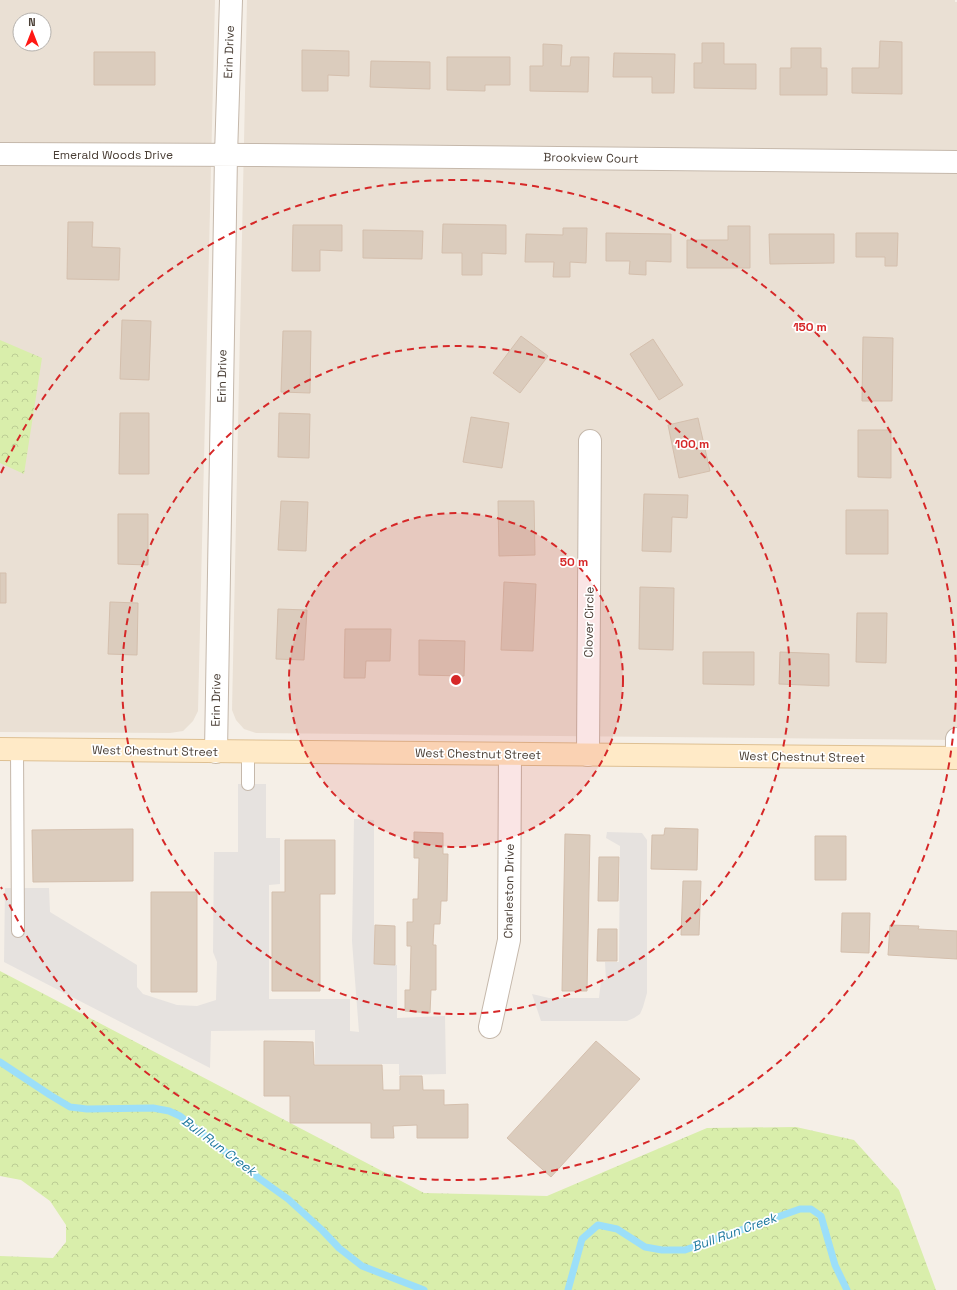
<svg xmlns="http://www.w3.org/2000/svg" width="957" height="1290" viewBox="0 0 957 1290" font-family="'Space Grotesk',sans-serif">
  <defs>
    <pattern id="forest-crowns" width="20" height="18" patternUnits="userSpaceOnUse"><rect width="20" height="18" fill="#d9eeab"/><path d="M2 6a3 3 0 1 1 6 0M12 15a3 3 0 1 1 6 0" fill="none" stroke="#bccd94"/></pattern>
  </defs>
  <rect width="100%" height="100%" fill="#f5efe7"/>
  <path fill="#eae0d4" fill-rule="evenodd" d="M 0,0 L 215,0 L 198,711 L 193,721 L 183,731 L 170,733 L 0,732 ZM 20,20 L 44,20 L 44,44 L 20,44 Z
    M 247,0 L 955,0 L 955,2 L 957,2 L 957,740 L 256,733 L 244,729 L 236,720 L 232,710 Z"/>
  <path fill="url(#forest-crowns)" d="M 0,340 L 42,358 L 24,474 L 0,463 Z
    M 0,971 L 424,1193 L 547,1196 L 707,1128 L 796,1127 L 854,1140 L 899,1190 L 936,1290 L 0,1290 L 0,1256 L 53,1258 L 66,1242 L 66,1225 L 50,1201 L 21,1180 L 0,1176 Z"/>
  <path fill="#e6e2df" d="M 238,784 L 266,784 L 266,838 L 280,838 L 280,884 L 269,885 L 269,999 L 350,999 L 350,1031 L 359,1032 L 352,941 L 354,819 L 374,820 L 374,965 L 397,965 L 397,1018 L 445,1016 L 446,1074 L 399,1075 L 399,1064 L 315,1064 L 315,1030 L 211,1031 L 210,1068 L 4,962 L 5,888 L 49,888 L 50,912 L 137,965 L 137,987 L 143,994 L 177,1005 L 197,1006 L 216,1000 L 217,962 L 213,952 L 214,852 L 238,852 Z
    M 607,832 L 642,833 L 647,840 L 647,993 L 643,1007 L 640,1014 L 634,1018 L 627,1021 L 541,1021 L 532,994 L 549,998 L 599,998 L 601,981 L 606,980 L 605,962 L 619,962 L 620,846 L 606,838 Z"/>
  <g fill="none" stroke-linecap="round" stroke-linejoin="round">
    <path stroke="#9cdff9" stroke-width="7" d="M 0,1062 L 50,1095 L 70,1107 L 87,1109 L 153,1108 L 169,1111 L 180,1116 L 260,1179 L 288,1199 L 322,1230 L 339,1248 L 362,1266 L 424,1290
      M 568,1290 L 582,1239 L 598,1225 L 617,1229 L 645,1247 L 662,1250 L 685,1250 L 800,1209 L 811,1209 L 821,1216 L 835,1265 L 847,1290"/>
  </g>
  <path fill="#dbccbd" stroke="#d4bfad" d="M 880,41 L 902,42 L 902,94 L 852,93 L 852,68 L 879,68 Z
    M 702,43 L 724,43 L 724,64 L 756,64 L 756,89 L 694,88 L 694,63 L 702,63 Z
    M 543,44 L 562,45 L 561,66 L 570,66 L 571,57 L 589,57 L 588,92 L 530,91 L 530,66 L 543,66 Z
    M 791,48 L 821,48 L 821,68 L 827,68 L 827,95 L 780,95 L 780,68 L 791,68 Z
    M 302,50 L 349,51 L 349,76 L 328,75 L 328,91 L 302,91 Z
    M 94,52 L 155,52 L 155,85 L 94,85 Z
    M 614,53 L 675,54 L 674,93 L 652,93 L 652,77 L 613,77 Z
    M 447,57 L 510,57 L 510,85 L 485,85 L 485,91 L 447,90 Z
    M 371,61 L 430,62 L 430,89 L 370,87 Z
    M 68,222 L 93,222 L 92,247 L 120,248 L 119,280 L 67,279 Z
    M 443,224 L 506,225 L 506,254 L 482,253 L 482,275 L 462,275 L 462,253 L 442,253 Z
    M 293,225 L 342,225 L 342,251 L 320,250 L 320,271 L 292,271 Z
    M 728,226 L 750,226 L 750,268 L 687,268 L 687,240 L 728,240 Z
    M 563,228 L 587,228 L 586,263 L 570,262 L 570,277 L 553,277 L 554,262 L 525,262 L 526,234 L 563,235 Z
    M 363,230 L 423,231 L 422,259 L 363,258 Z
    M 606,233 L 671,234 L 671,262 L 646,261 L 646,275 L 629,274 L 630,261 L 606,261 Z
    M 856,233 L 898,233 L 897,266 L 885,266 L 885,257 L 856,257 Z
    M 769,234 L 834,234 L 834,263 L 770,264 Z
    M 122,320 L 151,321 L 149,380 L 120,379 Z
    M 283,331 L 311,331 L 310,393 L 281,392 Z
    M 521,336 L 548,356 L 520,393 L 493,373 Z
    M 863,337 L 893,338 L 892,401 L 862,401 Z
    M 653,339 L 683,385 L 659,400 L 630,354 Z
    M 120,413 L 149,413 L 149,474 L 119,474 Z
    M 279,413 L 310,414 L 309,458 L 278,457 Z
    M 471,417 L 509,423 L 502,468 L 463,462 Z
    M 698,418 L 710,471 L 679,478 L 668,425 Z
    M 858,430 L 891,430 L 891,478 L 858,477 Z
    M 644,494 L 688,495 L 687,518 L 672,517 L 671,552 L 642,551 Z
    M 281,501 L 308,502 L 306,551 L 278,550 Z
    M 498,501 L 534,501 L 535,555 L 499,556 Z
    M 846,510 L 888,510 L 888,554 L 846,554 Z
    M 118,514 L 148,514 L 148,565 L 118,564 Z
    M 0,573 L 6,573 L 6,603 L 0,603 Z
    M 504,582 L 536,584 L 533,651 L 501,650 Z
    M 640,587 L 674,588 L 673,650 L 639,649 Z
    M 110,602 L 138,603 L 137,655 L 108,654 Z
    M 278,609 L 307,610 L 304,660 L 276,659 Z
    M 857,613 L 887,613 L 886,663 L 856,662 Z
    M 345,629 L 391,629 L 390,661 L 366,661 L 365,678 L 344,678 Z
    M 419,640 L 465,641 L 464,676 L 419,675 Z
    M 703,652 L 754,652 L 754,685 L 703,684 Z
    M 780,652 L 829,654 L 829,686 L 779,684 Z
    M 665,828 L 698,829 L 697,870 L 651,869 L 652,835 L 664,835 Z
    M 133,829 L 133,881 L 33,882 L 32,830 Z
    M 414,832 L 443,833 L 443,854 L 448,854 L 447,901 L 441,901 L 440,924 L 434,924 L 433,945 L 436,945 L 436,990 L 431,990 L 430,1013 L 405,1011 L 405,990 L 410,990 L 411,946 L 407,946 L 407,922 L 413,922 L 413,899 L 418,899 L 419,858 L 414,858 Z
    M 565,834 L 590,835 L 587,991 L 562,991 Z
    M 815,836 L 846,836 L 846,880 L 815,880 Z
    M 285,840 L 335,840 L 335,894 L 320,894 L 320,991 L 272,991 L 272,892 L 285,892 Z
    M 599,857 L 619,857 L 618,901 L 598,901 Z
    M 683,881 L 701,881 L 699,935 L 681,935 Z
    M 151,892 L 197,892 L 197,992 L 151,992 Z
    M 842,913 L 870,913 L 869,953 L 841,952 Z
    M 375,925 L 395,926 L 395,965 L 374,964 Z
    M 890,925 L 919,926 L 918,929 L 957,931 L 957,959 L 888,955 Z
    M 598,929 L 617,929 L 617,961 L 597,961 Z
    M 264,1041 L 313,1042 L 314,1065 L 382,1065 L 383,1090 L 400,1090 L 400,1076 L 422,1076 L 423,1090 L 444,1090 L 444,1105 L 468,1104 L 468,1138 L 417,1138 L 417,1125 L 393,1126 L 394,1138 L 371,1138 L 371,1123 L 290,1123 L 290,1096 L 264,1096 Z
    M 596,1041 L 640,1079 L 551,1177 L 507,1138 Z"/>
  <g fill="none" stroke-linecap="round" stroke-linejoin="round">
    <defs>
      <path id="lane" d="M 17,749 L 18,931
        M 248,752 L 248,784"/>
      <path id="street" d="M 0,154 L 257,155 L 957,162
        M 216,752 L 226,155 L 231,0
        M 588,755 L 590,441
        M 957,758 L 957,739
        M 490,1027 L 509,940 L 510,754"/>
      <path id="secondary" d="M 0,749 L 957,758"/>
    </defs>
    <use href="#lane" stroke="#c5b8ab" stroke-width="14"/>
    <use href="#street" stroke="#c5b8ab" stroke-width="24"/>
    <use href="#secondary" stroke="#dec093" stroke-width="24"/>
    <use href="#lane" stroke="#fff" stroke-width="12"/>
    <use href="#street" stroke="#fff" stroke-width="22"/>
    <use href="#secondary" stroke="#ffeac7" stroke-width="22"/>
  </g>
  <circle cx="456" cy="680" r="167" fill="#d62828" fill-opacity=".12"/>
  <g fill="none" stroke="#d62828" stroke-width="2" stroke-dasharray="7 5">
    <circle cx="456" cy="680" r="167"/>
    <circle cx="456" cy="680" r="334"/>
    <path d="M1 473A500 500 0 1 1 1 887"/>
  </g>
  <g text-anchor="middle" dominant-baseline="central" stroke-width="3.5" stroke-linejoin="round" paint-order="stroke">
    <g font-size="12" fill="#493e35" stroke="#fff">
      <text transform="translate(229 52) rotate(-88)">Erin Drive</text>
      <text x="113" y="155">Emerald Woods Drive</text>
      <text transform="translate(591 158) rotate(1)">Brookview Court</text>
      <text transform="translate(222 376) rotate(-89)">Erin Drive</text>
      <text transform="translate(589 622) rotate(-89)">Clover Circle</text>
      <text transform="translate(216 700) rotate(-89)">Erin Drive</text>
      <text transform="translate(155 751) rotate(1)">West Chestnut Street</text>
      <text transform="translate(478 754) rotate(1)">West Chestnut Street</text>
      <text transform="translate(802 757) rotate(1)">West Chestnut Street</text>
      <text transform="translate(509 891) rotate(-89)">Charleston Drive</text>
    </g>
    <g font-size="13" font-style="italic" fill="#1e799f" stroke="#fff">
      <text transform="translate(219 1146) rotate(37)">Bull Run Creek</text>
      <text transform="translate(734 1232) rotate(-20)">Bull Run Creek</text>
    </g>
  </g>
  <circle cx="456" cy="680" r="6" fill="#d62828" stroke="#fff" stroke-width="2"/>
  <g font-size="12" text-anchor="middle" font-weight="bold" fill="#d62828" stroke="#fff" stroke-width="3.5" stroke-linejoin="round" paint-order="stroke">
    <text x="810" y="331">150 m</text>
    <text x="692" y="448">100 m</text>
    <text x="574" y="566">50 m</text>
  </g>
  <g transform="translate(32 32)"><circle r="19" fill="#ffffff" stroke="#b6b2ae"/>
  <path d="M0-3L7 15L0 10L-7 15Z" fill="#ff1814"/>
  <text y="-6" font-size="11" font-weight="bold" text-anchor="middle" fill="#493e35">N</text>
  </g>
</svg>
